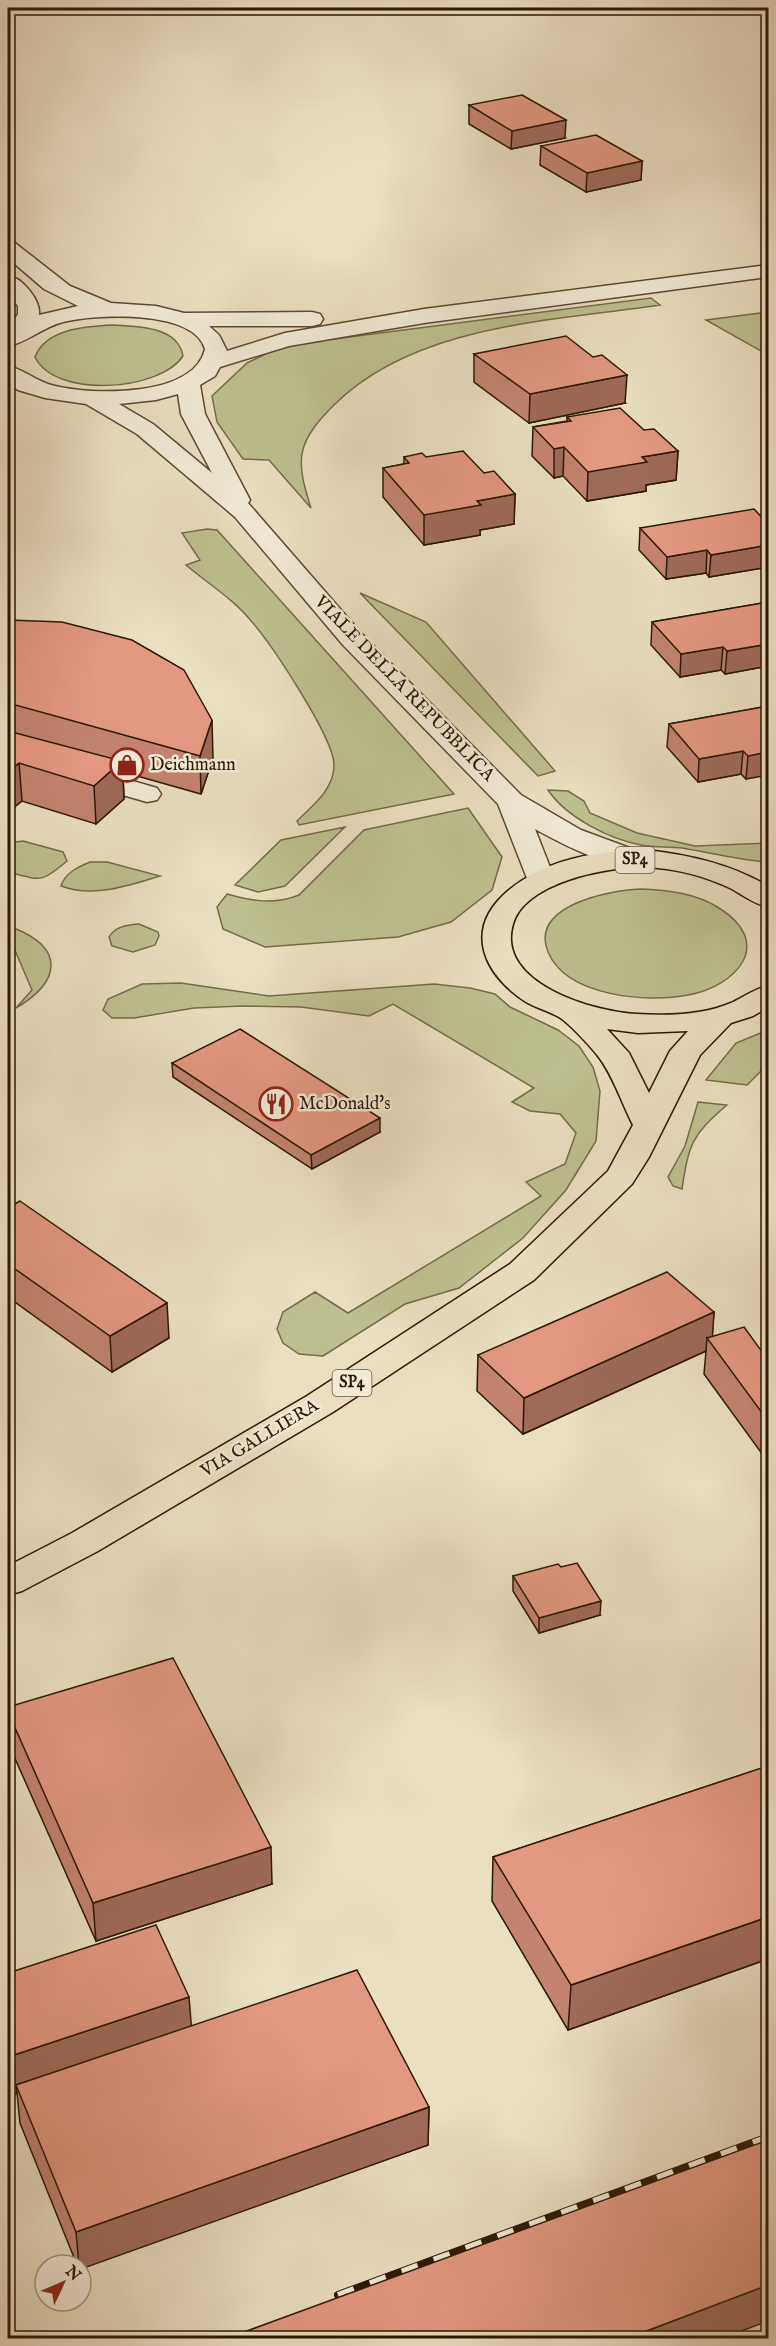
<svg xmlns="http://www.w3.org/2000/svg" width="776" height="2346" viewBox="0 0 776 2346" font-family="'IM FELL English',serif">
  <rect width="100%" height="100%" fill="#eadfc1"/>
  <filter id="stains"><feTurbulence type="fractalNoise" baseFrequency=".00333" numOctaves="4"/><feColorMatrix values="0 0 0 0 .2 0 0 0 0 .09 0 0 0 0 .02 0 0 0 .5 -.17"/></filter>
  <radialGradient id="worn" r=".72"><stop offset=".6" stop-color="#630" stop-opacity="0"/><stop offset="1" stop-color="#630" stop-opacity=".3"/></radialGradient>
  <path fill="#bdc08e" stroke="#746c49" stroke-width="1.5" d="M 651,298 L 660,305 C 553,321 415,324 334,405 C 321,418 305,435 302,454 C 299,471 306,492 311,508 L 269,460 L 243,459 L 217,422 L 212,396 L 247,363 L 276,349 L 295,344 Z
    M 768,312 L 768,355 L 706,320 Z
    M 112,325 C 136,326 178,326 183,356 C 160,391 55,399 35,357 C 46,328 86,327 112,325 Z
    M 207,529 L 217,530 L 454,794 L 299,825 L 297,821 C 312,806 334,790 334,765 C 334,738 272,645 252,622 C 235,600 207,583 186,565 L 200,560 L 182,533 Z
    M 360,593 L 426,622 L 555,771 L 538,776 Z
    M 548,790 L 568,791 L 584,801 L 590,813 L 637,833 L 695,846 L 768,843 L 768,862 C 739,860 712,853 682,848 C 669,846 655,848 641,845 C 609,839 566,817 548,790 Z
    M 468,808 L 502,857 L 492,890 L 451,922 L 398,937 L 265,947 L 223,929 L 217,907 L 227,894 C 251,901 275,905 299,895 L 364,830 Z
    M 345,827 L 285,886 L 258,892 L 235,885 L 281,840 Z
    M 23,841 L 63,852 L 67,861 C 40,884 41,880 8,872 L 8,843 Z
    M 90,862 L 107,862 L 160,876 C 129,886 92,898 61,886 C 65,873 78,867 90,862 Z
    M 640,889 C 667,890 696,893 719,908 C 775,943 737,986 688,995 C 648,1003 567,997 548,952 C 529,905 611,890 640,889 Z
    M 139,924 L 158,932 L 159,936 L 155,945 L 133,952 L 112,946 L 109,937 C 115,926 128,925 139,924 Z
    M 14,928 C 66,949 60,982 16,1008 L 32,990 L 8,934 Z
    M 181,983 L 269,996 L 434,984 L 470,988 L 495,994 L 510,1007 L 558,1030 L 579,1046 L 593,1067 L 600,1091 L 596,1141 L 566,1190 L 523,1238 L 459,1288 L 405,1304 L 323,1356 L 299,1354 L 283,1343 L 277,1329 L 283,1312 L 315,1292 L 348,1313 L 541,1196 L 526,1182 L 565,1164 L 576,1133 L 560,1114 L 530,1111 L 512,1102 L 534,1088 L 393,1004 L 369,1016 L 301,1007 L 243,1006 L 194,1008 L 134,1018 L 112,1018 L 103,1010 L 108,999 L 142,984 Z
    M 768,1030 L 768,1064 L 747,1085 L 706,1080 L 736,1043 Z
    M 698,1102 L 727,1105 C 692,1135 689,1143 682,1189 L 673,1186 L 668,1177 L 685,1146 Z"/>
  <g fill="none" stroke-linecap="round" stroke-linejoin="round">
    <defs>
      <path id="minor" d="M 8,241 L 15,243 L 70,286 L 111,303 L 156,306 L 184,313 L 312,312 L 320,314 L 323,319 L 320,324 L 312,326 L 209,326 L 219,335 L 227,351 L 285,333 L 424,309 L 768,265 L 768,277 L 424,323 L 289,346 L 220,367 L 215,376 L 200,385 L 205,414 L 250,500 L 248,503 L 361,633 L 521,795 L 581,830 L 646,854 L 650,860 L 646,866 C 617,873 562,844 535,829 L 555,880 L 550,886 L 540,889 L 530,886 L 498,804 L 343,645 L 235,517 L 137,434 L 86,404 L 45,398 L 18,390 L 8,383 L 8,366 C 25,370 37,382 55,386 C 92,395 194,398 205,349 C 194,309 94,314 63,322 C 43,327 26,343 8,346 L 8,330 L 18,314 L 18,306 L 8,294 L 8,275 C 22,278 41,300 39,315 L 78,306 L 44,289 L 8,258 ZM 178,394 L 181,414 L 212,473 L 153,424 L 119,404 L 156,400 Z
        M 8,745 L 157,788 L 161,794 L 157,800 L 147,802 L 8,762 Z"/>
      <path id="major" d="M 646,850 C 690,855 730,864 768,886 L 768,907 C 755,904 744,896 732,889 C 705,876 674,868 644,867 C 607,867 525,882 513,924 C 495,984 595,1012 637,1014 C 667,1016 703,1015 731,1003 C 744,997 754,989 768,986 L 768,1007 L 753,1016 L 731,1023 L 700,1055 L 649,1157 L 632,1184 L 534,1280 L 333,1412 L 98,1551 L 22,1591 L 8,1595 L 8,1566 L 72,1533 L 307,1396 L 510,1264 L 608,1171 L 633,1125 C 622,1104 613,1075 598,1056 C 590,1046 569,1023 559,1017 C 549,1011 536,1008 526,1002 C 482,973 463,928 509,890 C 548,858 597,851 646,850 ZM 607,1029 L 638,1033 L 688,1031 L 670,1051 L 649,1093 L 629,1053 Z"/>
    </defs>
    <use href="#minor" stroke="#5c4a33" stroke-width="3"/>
    <use href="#major" stroke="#2c1804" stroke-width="3"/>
    <use href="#minor" fill="#f1ead7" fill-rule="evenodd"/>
    <use href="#major" fill="#eadfc1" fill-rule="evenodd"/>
    <defs>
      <path id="rail" d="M 338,2295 L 768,2137"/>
    </defs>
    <use href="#rail" stroke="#2c1804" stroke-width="8"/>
    <use href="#rail" stroke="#f1ead7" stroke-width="6" stroke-dasharray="17" stroke-linecap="butt"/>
  </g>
  <path fill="#c3836e" stroke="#2c1804" stroke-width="1.5" d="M 469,105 L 565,138 L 511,149 L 469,124 Z
    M 541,146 L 642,161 L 641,180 L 586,192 L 540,165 Z
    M 474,354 L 625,403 L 529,423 L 474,382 Z
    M 567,417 L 644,430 L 678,451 L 676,480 L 646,485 L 646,491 L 587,501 L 563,476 L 554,478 L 532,456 L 533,427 L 567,421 Z
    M 404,457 L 426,457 L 484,473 L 515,494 L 514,524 L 480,530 L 480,535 L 424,545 L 383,497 L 383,468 L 404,464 Z
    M 768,524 L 768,567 L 709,577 L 706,573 L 666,579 L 639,550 L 640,528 Z
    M 768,602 L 768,666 L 725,674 L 721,670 L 680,677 L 651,645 L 652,622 Z
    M 8,620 L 213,758 L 201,794 L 123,772 L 124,799 L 96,824 L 22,801 L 8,812 Z
    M 768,706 L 746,779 L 741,774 L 698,782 L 667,747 L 669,724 Z
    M 172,1063 L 380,1132 L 312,1169 L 173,1077 Z
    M 8,1208 L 169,1338 L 112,1372 L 8,1297 Z
    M 714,1312 L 712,1336 L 768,1360 L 768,1462 L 704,1374 L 706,1351 L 523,1434 L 477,1391 L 478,1355 Z
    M 513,1576 L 600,1615 L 539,1633 L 513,1591 Z
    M 8,1707 L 272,1884 L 96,1941 L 9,1745 L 8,1727 Z
    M 768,1766 L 768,1959 L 568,2030 L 492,1901 L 493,1857 Z
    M 8,1973 L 191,2026 L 429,2107 L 428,2145 L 81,2265 L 77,2265 L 20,2123 L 17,2093 L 8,2096 Z"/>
  <path fill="#9f6a5a" stroke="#2c1804" stroke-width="1.5" d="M 566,120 L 565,138 L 511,149 L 512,131 Z
    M 642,161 L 641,180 L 586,192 L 587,173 Z
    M 627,375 L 625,403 L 529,423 L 530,394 Z
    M 564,447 L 563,476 L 554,478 L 554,449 Z
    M 678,451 L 676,480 L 646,485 L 646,491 L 587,501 L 588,472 L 642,457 Z
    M 515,494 L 514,524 L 480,530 L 480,535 L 424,545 L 424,515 L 477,501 Z
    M 768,545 L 768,567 L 709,577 L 711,555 Z
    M 707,550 L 706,573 L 666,579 L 667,557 Z
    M 768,644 L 768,666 L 725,674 L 727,651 Z
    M 723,647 L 721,670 L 680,677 L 681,654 Z
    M 212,720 L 213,758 L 201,794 L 200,756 Z
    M 743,751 L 741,774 L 698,782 L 699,759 Z
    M 768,752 L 768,775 L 746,779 L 748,756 Z
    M 122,761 L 124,799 L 96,824 L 94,786 Z
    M 19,763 L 22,801 L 8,812 L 8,772 Z
    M 380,1118 L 380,1132 L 312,1169 L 311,1155 Z
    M 167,1303 L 169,1338 L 112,1372 L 110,1336 Z
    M 714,1312 L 712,1344 L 707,1338 L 706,1351 L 523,1434 L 524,1398 Z
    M 601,1601 L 600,1615 L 539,1633 L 539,1618 Z
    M 271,1847 L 272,1884 L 96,1941 L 93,1903 Z
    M 768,1917 L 768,1959 L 568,2030 L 571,1985 Z
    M 189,1997 L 192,2034 L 16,2085 L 17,2093 L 8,2096 L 8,2057 Z
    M 429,2107 L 428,2145 L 81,2269 L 81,2265 L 79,2265 L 76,2232 Z
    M 768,2285 L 768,2321 L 723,2338 L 628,2338 Z"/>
  <path fill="#e39880" stroke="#2c1804" stroke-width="1.5" d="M 522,95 L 566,120 L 512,131 L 469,105 Z
    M 596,135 L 642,161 L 587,173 L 541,146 Z
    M 566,336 L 593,357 L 602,355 L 627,375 L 530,394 L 474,354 Z
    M 620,408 L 644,430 L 654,429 L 678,451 L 642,457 L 647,462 L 588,472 L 564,447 L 554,449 L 533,427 L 571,421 L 567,417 Z
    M 463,451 L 484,473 L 494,471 L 515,494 L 477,501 L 481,505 L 424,515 L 383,468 L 409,463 L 404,457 L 422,453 L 426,457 Z
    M 754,509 L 768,524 L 768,545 L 711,555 L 707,550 L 667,557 L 640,528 Z
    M 768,602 L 768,644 L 727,651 L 723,647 L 681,654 L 652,622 Z
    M 8,620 L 62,622 L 132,640 L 184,670 L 212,720 L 200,756 L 8,703 Z
    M 768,706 L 768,752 L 748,756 L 743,751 L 699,759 L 669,724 Z
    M 8,731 L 122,761 L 94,786 L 19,763 L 8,772 Z
    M 240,1029 L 380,1118 L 311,1155 L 172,1063 Z
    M 20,1201 L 167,1303 L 110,1336 L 8,1264 L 8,1208 Z
    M 667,1272 L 714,1312 L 524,1398 L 478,1355 Z
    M 744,1327 L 768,1360 L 768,1421 L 707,1338 Z
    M 577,1563 L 601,1601 L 539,1618 L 513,1576 L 558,1564 L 561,1567 Z
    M 173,1658 L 271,1847 L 93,1903 L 8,1712 L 8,1707 Z
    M 768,1766 L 768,1917 L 571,1985 L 493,1857 Z
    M 156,1925 L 189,1997 L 8,2057 L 8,1973 Z
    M 357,1970 L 429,2107 L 76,2232 L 16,2085 Z
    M 768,2140 L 768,2285 L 628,2338 L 247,2338 L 244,2332 Z"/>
  <defs>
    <symbol id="shop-ring" viewBox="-11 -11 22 22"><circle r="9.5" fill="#f1ead7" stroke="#8f2418" stroke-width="1.5"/><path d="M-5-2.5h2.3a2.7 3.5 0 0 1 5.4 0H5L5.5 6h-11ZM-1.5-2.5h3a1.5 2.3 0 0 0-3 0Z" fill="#8f2418"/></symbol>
    <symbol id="restaurant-ring" viewBox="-11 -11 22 22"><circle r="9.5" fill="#f1ead7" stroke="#8f2418" stroke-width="1.5"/><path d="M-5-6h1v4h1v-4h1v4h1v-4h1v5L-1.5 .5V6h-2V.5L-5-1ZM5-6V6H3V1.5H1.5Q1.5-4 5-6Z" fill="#8f2418"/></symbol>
  </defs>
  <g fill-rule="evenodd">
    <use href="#shop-ring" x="108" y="746" width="38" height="38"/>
    <use href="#restaurant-ring" x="257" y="1085" width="38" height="38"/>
  </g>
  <g text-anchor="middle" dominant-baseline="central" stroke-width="5" stroke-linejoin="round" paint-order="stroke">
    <g fill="#f1ead7" stroke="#675743" stroke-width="1.5">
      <rect x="615.5" y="847" width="39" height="26" rx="4.5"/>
      <rect x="332.5" y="1370" width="39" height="26" rx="4.5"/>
    </g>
    <g font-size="16" font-weight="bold" fill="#2c1804">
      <text x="635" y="860">SP4</text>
      <text x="352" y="1383">SP4</text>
    </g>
    <g font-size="18" fill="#2c1804" stroke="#f1ead7">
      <text transform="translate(404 689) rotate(46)">VIALE DELLA REPUBBLICA</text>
      <text transform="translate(260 1439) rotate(-31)">VIA GALLIERA</text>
    </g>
    <g font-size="18" fill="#2c1804" stroke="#f1ead7" text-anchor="start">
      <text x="150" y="765">Deichmann</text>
      <text x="299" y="1104">McDonald's</text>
    </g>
  </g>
  <rect width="776" height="2346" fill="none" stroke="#eadfc1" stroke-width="30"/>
  <rect x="9" y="9" width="758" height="2328" fill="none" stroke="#2c1804" stroke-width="3"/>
  <rect x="15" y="15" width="746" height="2316" fill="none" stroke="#2c1804" stroke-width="1.5"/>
  <g transform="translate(63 2283) rotate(46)"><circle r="28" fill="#f1ead7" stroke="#a29683" stroke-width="1.5"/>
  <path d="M0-4.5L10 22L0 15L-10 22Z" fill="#8f2418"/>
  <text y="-9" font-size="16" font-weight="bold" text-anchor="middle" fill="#2c1804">N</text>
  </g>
  <rect width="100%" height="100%" filter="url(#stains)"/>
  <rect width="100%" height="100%" fill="url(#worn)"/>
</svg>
